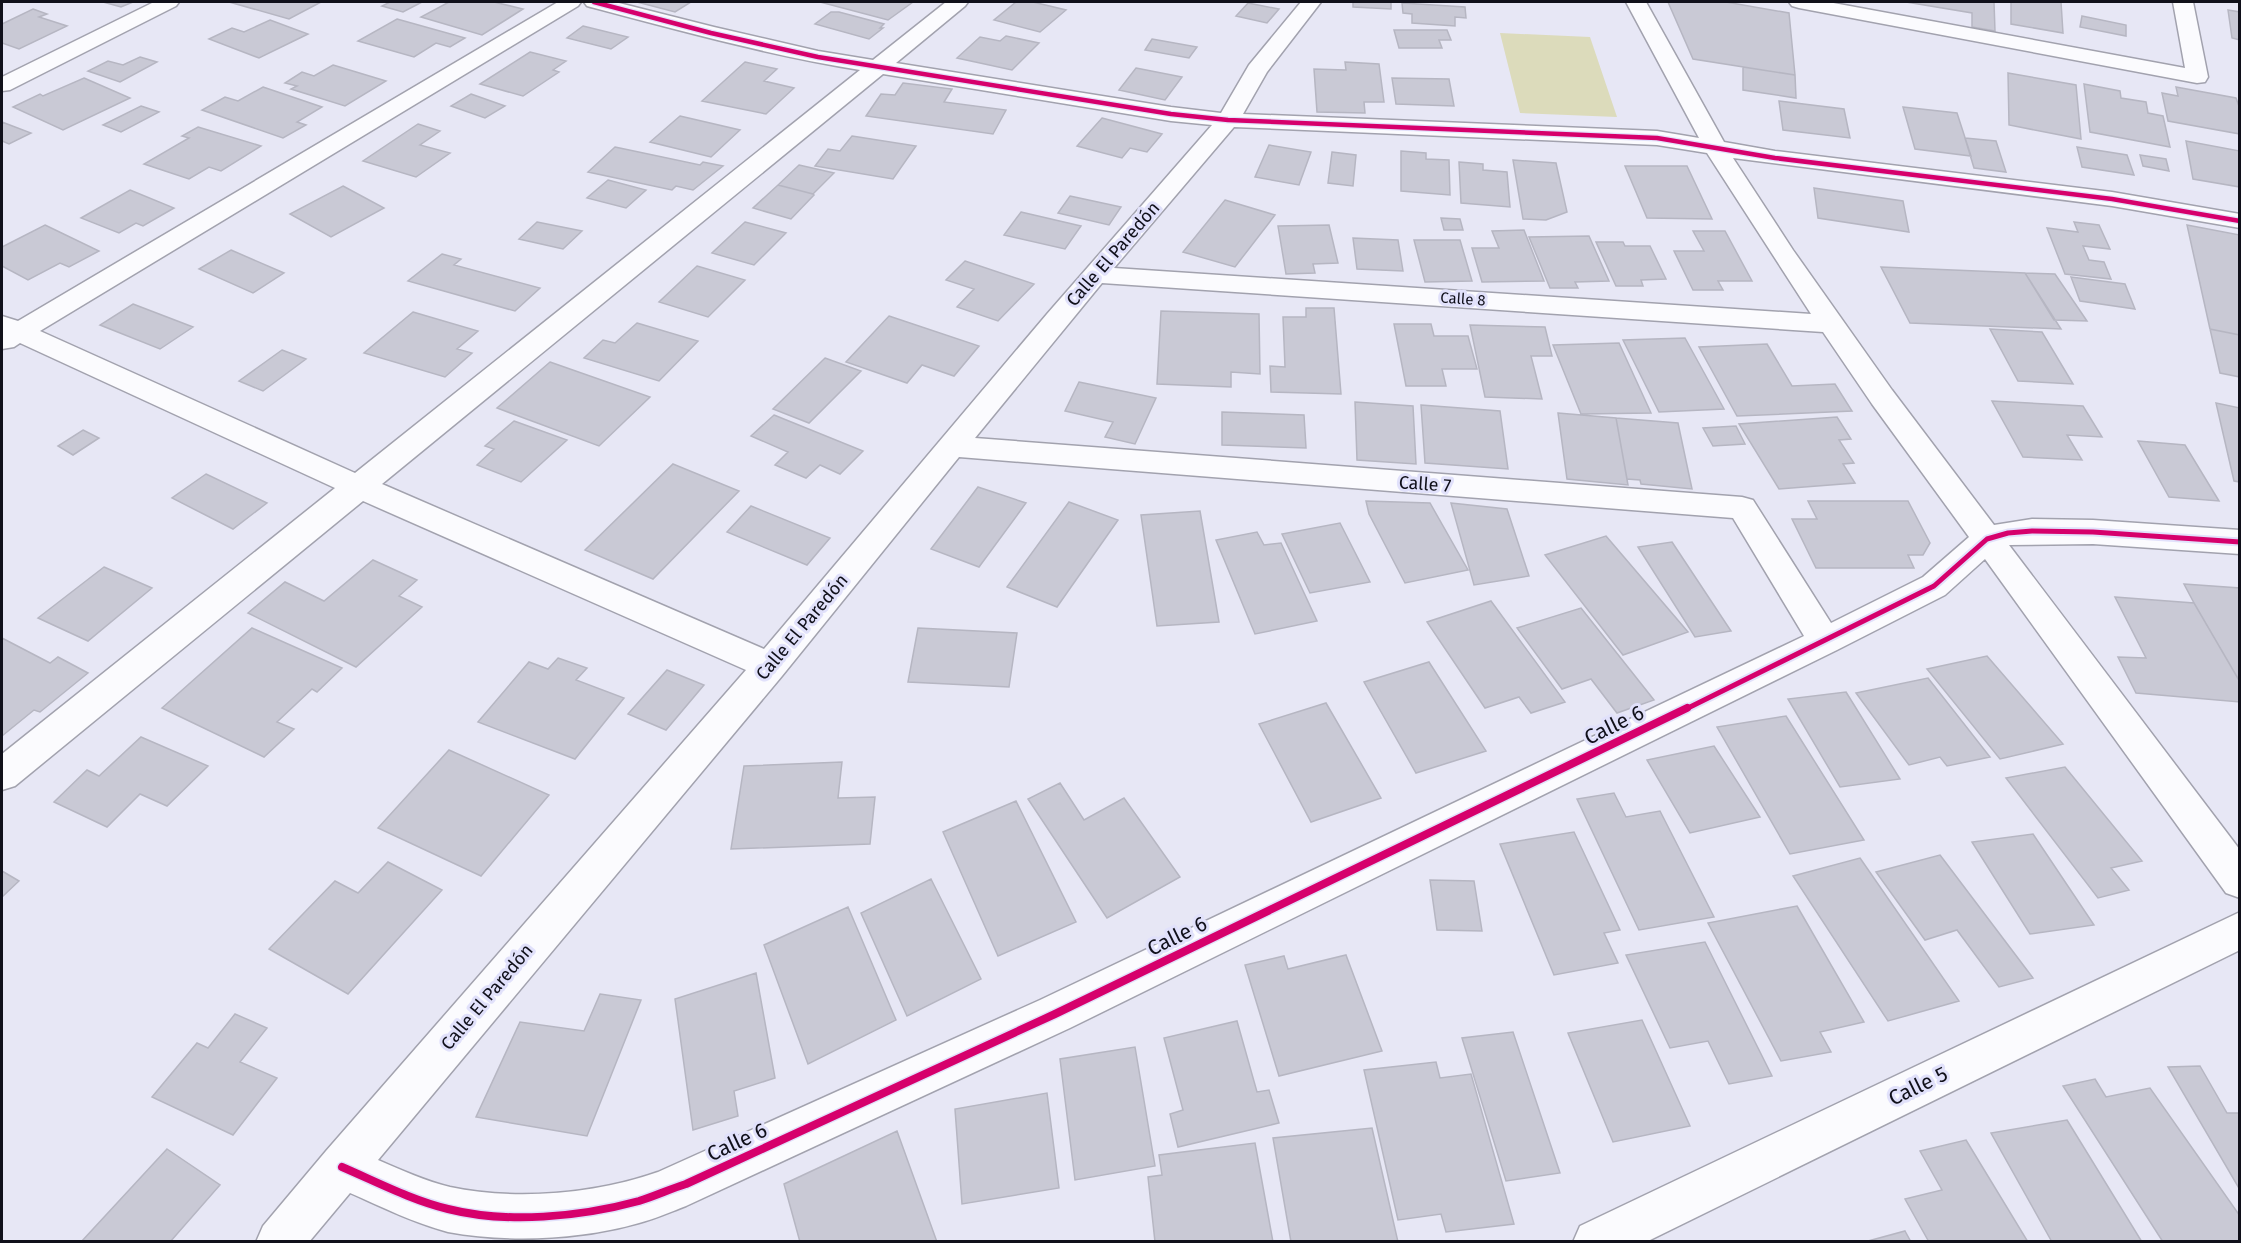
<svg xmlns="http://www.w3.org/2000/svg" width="2241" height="1243" viewBox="0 0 2241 1243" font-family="'Fira Sans',sans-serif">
  <rect width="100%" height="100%" fill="#e7e7f5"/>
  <path fill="#dcdbbb" d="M 1500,33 L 1590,37 L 1617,117 L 1520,113 Z"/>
  <path fill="#c9c9d5" stroke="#b6b6c2" stroke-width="1.5" d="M 103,2 L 133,2 L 121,7 Z
    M 229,2 L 321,2 L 289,19 Z
    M 390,2 L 422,2 L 403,12 L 382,6 Z
    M 449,2 L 494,2 L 523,9 L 482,35 L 421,17 Z
    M 637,2 L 691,2 L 675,12 Z
    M 820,2 L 913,2 L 888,20 Z
    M 1016,2 L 1033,2 L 1066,10 L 1040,32 L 994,20 Z
    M 1353,2 L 1391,2 L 1391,9 L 1353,7 Z
    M 1668,2 L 1726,2 L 1789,13 L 1795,75 L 1693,59 Z
    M 1906,2 L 1994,2 L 1995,31 L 1972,27 L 1972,13 Z
    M 2011,2 L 2061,2 L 2063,33 L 2011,24 Z
    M 1248,3 L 1279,9 L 1267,23 L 1236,16 Z
    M 1402,3 L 1465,7 L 1466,18 L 1455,17 L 1455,26 L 1412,23 L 1412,14 L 1403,13 Z
    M 33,9 L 47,14 L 39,17 L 67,26 L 19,49 L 2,43 L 2,24 Z
    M 2228,10 L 2240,12 L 2240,40 L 2232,38 Z
    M 831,12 L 839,12 L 884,24 L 880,28 L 883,28 L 869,39 L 815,24 Z
    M 2082,16 L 2126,25 L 2126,36 L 2080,27 Z
    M 397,19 L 465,38 L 450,47 L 436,43 L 414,57 L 358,41 Z
    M 270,20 L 308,34 L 259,58 L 209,39 L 232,28 L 244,32 Z
    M 583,26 L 628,37 L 611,49 L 567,38 Z
    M 1394,30 L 1447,30 L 1451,40 L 1439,40 L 1442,48 L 1399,48 Z
    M 1006,36 L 1039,43 L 1012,70 L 957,58 L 980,37 L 1000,41 Z
    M 1152,39 L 1197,47 L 1189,58 L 1145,50 Z
    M 530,52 L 566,61 L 553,70 L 559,72 L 523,96 L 480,84 Z
    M 140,57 L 157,62 L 120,82 L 88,71 L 108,61 L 123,65 Z
    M 745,62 L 777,69 L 764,81 L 794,88 L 766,114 L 702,101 Z
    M 1345,62 L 1379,64 L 1384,102 L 1364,102 L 1365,113 L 1317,112 L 1314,69 L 1346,70 Z
    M 333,65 L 386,81 L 345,106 L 291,89 L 297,86 L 285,83 L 302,72 L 314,76 Z
    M 1743,67 L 1795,75 L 1796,98 L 1743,90 Z
    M 1136,68 L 1182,77 L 1165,100 L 1119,90 Z
    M 2008,73 L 2076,85 L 2081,139 L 2009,125 Z
    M 84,78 L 130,98 L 63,130 L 13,107 L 40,94 L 43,96 Z
    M 1392,78 L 1449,79 L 1454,106 L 1396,104 Z
    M 903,83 L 952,89 L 944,102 L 1006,110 L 993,134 L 866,116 L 881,94 L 895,95 Z
    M 2084,84 L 2120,91 L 2121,98 L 2146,102 L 2148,113 L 2163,116 L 2170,147 L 2090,132 Z
    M 263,87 L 322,107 L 297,122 L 306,125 L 283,138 L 202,110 L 225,97 L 238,101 Z
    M 2176,87 L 2236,98 L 2240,109 L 2240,134 L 2168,121 L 2162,93 L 2178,96 Z
    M 471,94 L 505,106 L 485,118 L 451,106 Z
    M 1779,101 L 1844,109 L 1850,138 L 1783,130 Z
    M 141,106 L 159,112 L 121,132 L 103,125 Z
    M 1903,107 L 1957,113 L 1971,156 L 1915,149 Z
    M 680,116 L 740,130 L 711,157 L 650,142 Z
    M 1102,118 L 1162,134 L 1147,152 L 1130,148 L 1122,158 L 1077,146 Z
    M 2,122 L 31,133 L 9,144 L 2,141 Z
    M 418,124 L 440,131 L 420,145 L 450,153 L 416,177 L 363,161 Z
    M 198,127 L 261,146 L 221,171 L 209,167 L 189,179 L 144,164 L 189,138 L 182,136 Z
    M 852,136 L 916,146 L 893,179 L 815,166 L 828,149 L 840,151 Z
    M 1965,138 L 1996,141 L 2006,172 L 1974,168 Z
    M 2186,141 L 2240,151 L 2240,187 L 2193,179 Z
    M 1269,145 L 1311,152 L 1299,185 L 1255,177 Z
    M 615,147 L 700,165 L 703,162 L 723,166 L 693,190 L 676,186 L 672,190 L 588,172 Z
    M 2077,147 L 2127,155 L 2134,175 L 2082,167 Z
    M 1401,151 L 1426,153 L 1426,159 L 1449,160 L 1450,195 L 1401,191 Z
    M 1332,152 L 1356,155 L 1353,186 L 1328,183 Z
    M 2140,155 L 2166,159 L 2169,171 L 2143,166 Z
    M 1513,160 L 1556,163 L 1567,212 L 1546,220 L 1523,219 Z
    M 1459,162 L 1483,164 L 1483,170 L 1507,172 L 1510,207 L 1461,203 Z
    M 799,165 L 834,173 L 813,194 L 778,185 Z
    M 1625,166 L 1687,166 L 1712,219 L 1647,218 Z
    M 608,180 L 646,190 L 626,208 L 587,198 Z
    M 778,185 L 813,194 L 814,195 L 791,219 L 753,208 Z
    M 343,186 L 384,208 L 331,237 L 290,214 Z
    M 1814,188 L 1903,201 L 1909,232 L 1818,218 Z
    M 130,190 L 174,208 L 143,226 L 136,223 L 119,233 L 81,218 Z
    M 1070,196 L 1121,207 L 1109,225 L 1058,213 Z
    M 1225,200 L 1275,215 L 1235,267 L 1183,252 Z
    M 1021,212 L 1081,226 L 1065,249 L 1004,235 Z
    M 1441,218 L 1460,219 L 1463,230 L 1444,230 Z
    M 537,222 L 582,231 L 563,249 L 519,239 Z
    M 745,222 L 786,233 L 754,265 L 712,253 Z
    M 2074,222 L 2099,225 L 2110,249 L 2083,246 L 2089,260 L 2104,262 L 2111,279 L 2065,274 L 2047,228 L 2078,232 Z
    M 45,225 L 99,251 L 69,267 L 60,263 L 28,280 L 2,266 L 2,247 Z
    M 1329,225 L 1338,263 L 1313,264 L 1315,273 L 1286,274 L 1278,226 Z
    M 2187,225 L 2240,235 L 2240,335 L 2210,329 Z
    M 1524,230 L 1544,281 L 1482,282 L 1472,248 L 1499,248 L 1492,231 Z
    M 1693,231 L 1725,231 L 1752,281 L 1718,281 L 1723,290 L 1693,290 L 1674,251 L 1704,251 Z
    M 1589,236 L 1609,281 L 1575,282 L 1578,288 L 1550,288 L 1529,237 Z
    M 1353,238 L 1398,240 L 1403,271 L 1357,269 Z
    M 1414,240 L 1460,240 L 1472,281 L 1425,282 Z
    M 1596,242 L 1623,242 L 1625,246 L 1650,246 L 1666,279 L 1641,280 L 1643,286 L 1616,286 Z
    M 231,250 L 284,273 L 253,293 L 199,269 Z
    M 442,254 L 461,259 L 454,265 L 540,288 L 515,311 L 408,281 Z
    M 965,261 L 1034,284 L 998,321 L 957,307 L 974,289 L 946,280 Z
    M 697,266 L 745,280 L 708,317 L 659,302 Z
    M 1881,267 L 2025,273 L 2061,329 L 1910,323 Z
    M 2025,273 L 2055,274 L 2087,321 L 2054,320 Z
    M 2071,277 L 2125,284 L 2135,309 L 2080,301 Z
    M 133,304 L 193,327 L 160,349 L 100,325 Z
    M 1306,308 L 1334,308 L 1341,394 L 1271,392 L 1270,366 L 1285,367 L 1283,317 L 1306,317 Z
    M 1161,311 L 1259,314 L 1260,374 L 1231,372 L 1231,387 L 1157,384 Z
    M 413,312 L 478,331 L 457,349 L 472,353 L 445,377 L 364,353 Z
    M 889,316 L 979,346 L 954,376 L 922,365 L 907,383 L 846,362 Z
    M 637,323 L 698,341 L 659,381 L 584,358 L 603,340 L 615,343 Z
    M 1394,324 L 1431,324 L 1434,336 L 1468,336 L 1477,369 L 1442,369 L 1446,386 L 1406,386 Z
    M 1470,325 L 1545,327 L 1552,356 L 1531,356 L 1542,399 L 1485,397 Z
    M 1990,329 L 2042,332 L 2073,384 L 2018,381 Z
    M 2210,329 L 2240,335 L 2240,377 L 2220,373 Z
    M 1685,338 L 1724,409 L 1659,412 L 1623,340 Z
    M 1619,343 L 1651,413 L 1581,414 L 1553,345 Z
    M 1767,344 L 1792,386 L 1835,384 L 1852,411 L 1737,416 L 1699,347 Z
    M 282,350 L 306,359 L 263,391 L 239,381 Z
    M 825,358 L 861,371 L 809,423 L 773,409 Z
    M 550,362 L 650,397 L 599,446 L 497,408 Z
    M 1079,382 L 1156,398 L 1135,444 L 1105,437 L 1113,422 L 1065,411 Z
    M 1992,401 L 2083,406 L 2102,437 L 2067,435 L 2082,460 L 2023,457 Z
    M 1355,402 L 1413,406 L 1416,464 L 1357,460 Z
    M 2216,403 L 2240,408 L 2240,482 L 2234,481 Z
    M 1421,405 L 1500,411 L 1508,469 L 1425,463 Z
    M 1222,412 L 1304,415 L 1306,448 L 1222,445 Z
    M 1558,413 L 1616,418 L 1628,485 L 1567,479 Z
    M 774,415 L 863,451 L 840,474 L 820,465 L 806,478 L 775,465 L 788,452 L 751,436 Z
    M 1837,417 L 1851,439 L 1839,440 L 1854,463 L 1843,464 L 1855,483 L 1779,489 L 1739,424 Z
    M 1616,418 L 1678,423 L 1692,489 L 1641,484 L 1640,480 L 1627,479 Z
    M 514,421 L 567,440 L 521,482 L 477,465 L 494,449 L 485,446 Z
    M 1736,426 L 1745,444 L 1713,446 L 1703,428 Z
    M 83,430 L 99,438 L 73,455 L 58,446 Z
    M 2138,441 L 2185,445 L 2219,501 L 2169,497 Z
    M 673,464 L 739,491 L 653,579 L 585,550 Z
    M 206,474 L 267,503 L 233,529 L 172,498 Z
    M 978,487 L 1026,503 L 979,567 L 931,549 Z
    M 1366,501 L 1430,503 L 1468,570 L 1405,583 L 1369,514 Z
    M 1808,501 L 1908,501 L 1930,543 L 1923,555 L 1908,555 L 1914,568 L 1816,568 L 1792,519 L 1817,519 Z
    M 1069,502 L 1118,520 L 1057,607 L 1007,587 Z
    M 1451,503 L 1507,509 L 1529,576 L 1474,585 Z
    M 751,506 L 830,538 L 807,565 L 727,532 Z
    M 1200,511 L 1219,622 L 1157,626 L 1141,515 Z
    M 1340,523 L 1370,582 L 1310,593 L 1282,534 Z
    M 1257,532 L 1264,545 L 1281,543 L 1317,621 L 1255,634 L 1216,540 Z
    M 1606,536 L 1688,632 L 1623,655 L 1545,555 Z
    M 1672,542 L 1731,631 L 1695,637 L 1638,547 Z
    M 373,560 L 417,580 L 399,596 L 422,607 L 356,667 L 248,613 L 285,582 L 324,601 Z
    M 104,567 L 152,588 L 88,641 L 38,618 Z
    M 2184,584 L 2240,588 L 2240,682 L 2194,603 Z
    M 2115,597 L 2194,603 L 2240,682 L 2240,702 L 2136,693 L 2118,657 L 2146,658 Z
    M 1491,601 L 1565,702 L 1531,713 L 1519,697 L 1485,708 L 1427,622 Z
    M 1581,608 L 1654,700 L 1617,713 L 1591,679 L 1562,689 L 1517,628 Z
    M 252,628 L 342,668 L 317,692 L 312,689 L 277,722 L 294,729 L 264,757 L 162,708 Z
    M 918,628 L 1017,633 L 1009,687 L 908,682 Z
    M 2,638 L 50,663 L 58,657 L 88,673 L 40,712 L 34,710 L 2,736 Z
    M 1987,656 L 2063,744 L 2000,759 L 1927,669 Z
    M 558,658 L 587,668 L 576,680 L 624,698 L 575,759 L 478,722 L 529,662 L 548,669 Z
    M 1429,662 L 1486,751 L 1416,773 L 1364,682 Z
    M 667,670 L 704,685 L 666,730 L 628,714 Z
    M 1928,678 L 1990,757 L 1947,766 L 1940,757 L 1909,765 L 1856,693 Z
    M 1846,692 L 1900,779 L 1840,787 L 1788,699 Z
    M 1326,703 L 1381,798 L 1311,822 L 1259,724 Z
    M 1786,716 L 1864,840 L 1790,854 L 1717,727 Z
    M 141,737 L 208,766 L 167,806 L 140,794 L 107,827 L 54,802 L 87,770 L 99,776 Z
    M 1714,746 L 1760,817 L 1690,833 L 1647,760 Z
    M 449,750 L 549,795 L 481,876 L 378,828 Z
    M 842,762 L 838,798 L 875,797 L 870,844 L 731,849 L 744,766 Z
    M 2065,767 L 2142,861 L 2111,868 L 2129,890 L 2098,898 L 2006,778 Z
    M 1060,783 L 1084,820 L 1124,798 L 1180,877 L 1107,918 L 1028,799 Z
    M 1614,793 L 1626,817 L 1660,811 L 1714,917 L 1639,930 L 1577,799 Z
    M 1016,801 L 1076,922 L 998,956 L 943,832 Z
    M 1574,832 L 1620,930 L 1604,933 L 1618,963 L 1554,975 L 1500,844 Z
    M 2033,834 L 2094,925 L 2030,934 L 1972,842 Z
    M 1940,855 L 2033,978 L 1999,987 L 1957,930 L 1925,940 L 1876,872 Z
    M 1860,858 L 1959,1001 L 1888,1021 L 1793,876 Z
    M 388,862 L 442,890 L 348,994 L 269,949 L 335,881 L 358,893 Z
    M 2,871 L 19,881 L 2,897 Z
    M 931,879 L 981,979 L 907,1016 L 861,913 Z
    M 1430,880 L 1474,881 L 1482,931 L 1437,930 Z
    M 1797,906 L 1864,1022 L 1820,1032 L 1831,1052 L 1781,1061 L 1708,923 Z
    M 848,907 L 896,1020 L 808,1064 L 764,945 Z
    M 1705,942 L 1772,1076 L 1729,1084 L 1708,1041 L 1670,1048 L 1626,955 Z
    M 1346,955 L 1382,1051 L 1279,1076 L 1245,965 L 1284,956 L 1288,969 Z
    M 756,973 L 775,1078 L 734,1091 L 738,1116 L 693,1130 L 675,999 Z
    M 600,994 L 641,1000 L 587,1136 L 476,1117 L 520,1022 L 584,1031 Z
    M 235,1014 L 267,1028 L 240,1062 L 277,1078 L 233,1135 L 152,1097 L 197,1043 L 208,1048 Z
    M 1642,1020 L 1690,1126 L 1613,1142 L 1568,1033 Z
    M 1237,1021 L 1257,1092 L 1269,1090 L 1279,1123 L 1178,1147 L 1170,1114 L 1183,1110 L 1164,1038 Z
    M 1513,1032 L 1560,1173 L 1506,1181 L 1462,1038 Z
    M 1135,1047 L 1155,1166 L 1075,1180 L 1060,1059 Z
    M 1436,1062 L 1440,1078 L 1471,1074 L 1514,1224 L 1446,1232 L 1441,1214 L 1398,1220 L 1364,1070 Z
    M 2200,1066 L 2227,1113 L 2240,1113 L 2240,1190 L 2168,1067 Z
    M 2095,1079 L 2106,1097 L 2150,1088 L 2240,1216 L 2240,1242 L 2163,1242 L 2063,1086 Z
    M 1047,1093 L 1059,1188 L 962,1204 L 955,1109 Z
    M 2067,1120 L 2142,1242 L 2052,1242 L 1991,1133 Z
    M 1372,1128 L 1398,1242 L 1291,1242 L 1273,1138 Z
    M 897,1131 L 937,1242 L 800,1242 L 784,1184 Z
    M 1966,1140 L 2028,1242 L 1929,1242 L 1905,1199 L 1942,1190 L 1920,1151 Z
    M 1255,1143 L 1273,1242 L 1155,1242 L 1148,1177 L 1162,1175 L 1159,1155 Z
    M 167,1149 L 220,1185 L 170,1242 L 81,1242 Z
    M 1905,1231 L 1911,1242 L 1868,1241 Z"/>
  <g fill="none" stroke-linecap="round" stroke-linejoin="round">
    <defs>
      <path id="street" d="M 154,2 L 179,2 L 176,6 L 10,90 L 2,91 L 2,77 Z
        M 558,2 L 581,2 L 578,6 L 40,331 L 355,473 L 860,70 C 768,55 677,30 587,6 L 584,2 L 615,2 L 714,27 L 818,51 L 873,60 L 946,2 L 968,2 L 965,6 L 896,63 L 1171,107 L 1221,113 L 1249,65 L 1301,2 L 1321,2 L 1267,72 L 1243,114 L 1657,131 L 1699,138 L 1626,2 L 1646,2 L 1724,142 L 1775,151 L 2112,192 L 2240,214 L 2240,228 L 2112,206 L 1733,158 L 1793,250 L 1892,390 L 1994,525 L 2032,519 L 2093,520 L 2240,530 L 2240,554 L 2093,544 L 2009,545 L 2240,850 L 2240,898 L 2226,893 L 1985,559 L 1945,595 L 1837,650 L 1070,1028 L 686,1206 C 670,1212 655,1219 639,1223 C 580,1240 507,1243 448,1232 C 414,1223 382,1207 350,1193 L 309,1242 L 256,1242 L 263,1226 L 326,1151 L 746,670 L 363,501 L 15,786 L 2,790 L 2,754 L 335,488 L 20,343 L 14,347 L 2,349 L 2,316 L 18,321 ZM 883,74 L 1171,121 L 1212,125 L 1047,314 L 764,649 L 382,484 ZM 1234,127 L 1657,145 L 1707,153 L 1811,314 L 1114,268 ZM 1102,283 L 1823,332 L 1872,404 L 1969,537 L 1923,577 L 1831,623 L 1753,500 L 1742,497 L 975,438 ZM 959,457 L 1733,518 L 1804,636 L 1040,1000 L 658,1172 C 596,1194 515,1201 450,1187 C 425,1181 401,1170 378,1160 L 782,676 Z
        M 1789,2 L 1828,2 L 2185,68 L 2173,2 L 2193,2 L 2208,77 L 2205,82 L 2197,83 L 1799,8 L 1792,6 Z
        M 2240,912 L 2240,950 L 1646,1242 L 1573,1242 L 1580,1226 Z"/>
    </defs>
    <use href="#street" stroke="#a2a2ae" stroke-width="3"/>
    <use href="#street" fill="#fbfbfe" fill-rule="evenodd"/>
    <defs>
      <path id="cycleway-far2" d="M 594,2 L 711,33 L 818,57 L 1171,114 L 1228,120 L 1657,138 L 1775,158 L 2112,199 L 2240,221"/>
      <path id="cycleway-far1" d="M 1684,710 L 1934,586 L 1987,539 L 2008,533 L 2032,531 L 2093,532 L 2240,542"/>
      <path id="cycleway" d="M 342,1167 C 377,1182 411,1200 448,1209 C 507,1224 580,1217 639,1201 C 655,1196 670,1189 686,1184 L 1055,1014 L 1687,708"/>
    </defs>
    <use href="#cycleway-far2" stroke="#e1e1fb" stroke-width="7"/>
    <use href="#cycleway-far1" stroke="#e1e1fb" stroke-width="9"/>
    <use href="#cycleway" stroke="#e1e1fb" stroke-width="11"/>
    <use href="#cycleway-far2" stroke="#d6006c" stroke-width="4.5"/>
    <use href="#cycleway-far1" stroke="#d6006c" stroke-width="5"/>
    <use href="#cycleway" stroke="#d6006c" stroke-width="8"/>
  </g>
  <g text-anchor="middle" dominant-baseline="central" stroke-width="6" stroke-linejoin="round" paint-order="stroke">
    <g font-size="15" fill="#10101a" stroke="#e1e1fb">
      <text transform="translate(1463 299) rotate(4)">Calle 8</text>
    </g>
    <g font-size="18" fill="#10101a" stroke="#e1e1fb">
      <text transform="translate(1113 254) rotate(-49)">Calle El Paredón</text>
      <text transform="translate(1425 484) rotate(4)">Calle 7</text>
      <text transform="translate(802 627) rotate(-50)">Calle El Paredón</text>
      <text transform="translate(487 997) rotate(-50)">Calle El Paredón</text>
    </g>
    <g font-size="21" fill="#10101a" stroke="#e1e1fb">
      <text transform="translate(1614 725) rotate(-26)">Calle 6</text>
      <text transform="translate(1177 936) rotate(-26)">Calle 6</text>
      <text transform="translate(1918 1086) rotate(-26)">Calle 5</text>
      <text transform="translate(737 1142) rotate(-25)">Calle 6</text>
    </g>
  </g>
  <rect width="2241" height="1243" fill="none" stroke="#10101a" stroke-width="6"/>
</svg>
